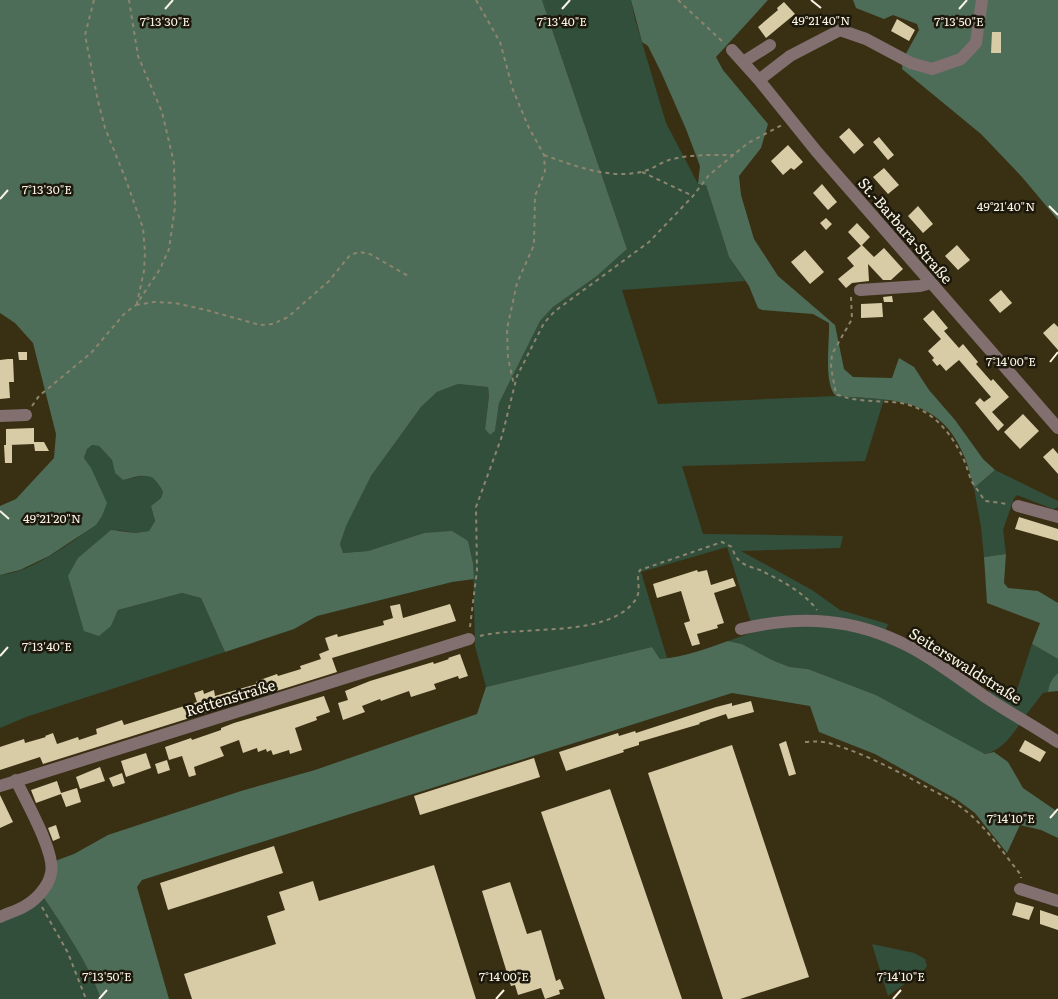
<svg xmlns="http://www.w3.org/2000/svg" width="1058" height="999" viewBox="0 0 1058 999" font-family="Literata,serif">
  <rect width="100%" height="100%" fill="#393014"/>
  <path fill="#324f3c" d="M 542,0 L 631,0 L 635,19 L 666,123 L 698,184 L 706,185 L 729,257 L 745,281 L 622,290 L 658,404 L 836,396 L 884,399 L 865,461 L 682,466 L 703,534 L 843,536 L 840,548 L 741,551 L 812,590 L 840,610 L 888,624 L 883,638 L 989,694 L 989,681 L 1016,693 L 1032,644 L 1058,659 L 1058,673 C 1052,678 1049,684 1048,692 L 1043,693 C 1037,701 1030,709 1024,718 C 1013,733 1005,749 985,754 L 876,695 L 808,669 L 790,667 L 774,661 L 742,644 L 728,641 L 754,632 L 727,547 L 641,572 L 667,658 L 660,659 L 652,647 L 486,687 L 475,646 L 473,563 L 468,541 L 424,533 L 368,551 L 342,553 L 340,544 L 346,525 L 371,476 L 421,407 L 437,392 L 458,384 L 488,387 L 489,396 L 485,429 L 490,435 L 495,431 L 499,403 L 540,321 L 553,307 L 597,276 L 627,249 Z
    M 92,445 L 99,446 L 112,460 L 115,473 L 123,480 L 147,475 L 158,481 L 163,492 L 161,498 L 151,506 L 155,521 L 149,531 L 135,533 L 118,530 L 111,626 L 118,610 L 182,593 L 201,598 L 225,652 L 26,717 L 0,728 L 0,575 C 6,574 13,573 19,571 C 42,563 88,534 102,516 C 99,495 97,476 84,458 L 87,449 Z
    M 995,470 L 1058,501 L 1058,507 L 1053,509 L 1017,495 L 1014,498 L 1003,530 L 1006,554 L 984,557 L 981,527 L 974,488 Z
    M 42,895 C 64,928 87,961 101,999 L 0,999 L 0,921 Z
    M 872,944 L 914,953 L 925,959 L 927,966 L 924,970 L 888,996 Z"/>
  <path fill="#4d6d58" d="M 0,0 L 542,0 L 627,249 L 597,276 L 553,307 L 540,321 L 499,403 L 495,431 L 490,435 L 485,429 L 489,396 L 488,387 L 458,384 L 437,392 L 421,407 L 371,476 L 346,526 L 340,544 L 343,553 L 368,551 L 424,533 L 452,531 L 468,541 L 473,563 L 474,579 L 452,582 L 317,616 L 294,629 L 225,652 L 201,598 L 182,593 L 118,610 L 111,626 L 99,636 L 84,631 L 68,576 L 78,558 L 111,530 L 135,533 L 149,531 L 155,521 L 151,506 L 161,498 L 163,492 C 153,470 143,475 123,480 L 115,473 L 112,460 L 99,446 L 92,445 L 87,449 L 84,458 L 91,468 L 107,503 L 102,516 L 96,525 L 49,556 L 20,570 L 0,575 L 0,506 L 16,499 L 54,458 L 56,434 L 33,343 L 15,323 L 0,313 Z
    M 631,0 L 768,0 L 716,57 L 723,70 L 768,124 L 761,148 L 739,176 L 741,195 L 754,239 L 778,276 L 835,325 L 844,369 L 853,377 L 892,378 L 899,358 L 914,367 L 929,390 L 955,420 L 983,459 L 995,470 L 974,488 C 971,478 969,468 965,458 C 941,396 892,400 836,396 C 823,384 830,341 829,323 L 813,314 L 762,310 L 758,308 L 749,286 L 729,257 L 706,185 L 698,184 L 700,166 L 686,129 L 661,72 L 648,46 L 642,42 Z
    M 853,0 L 1058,0 L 1058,220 L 1022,177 L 981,134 L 902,69 L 903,59 L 919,30 L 917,24 L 893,15 L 884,19 L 856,8 Z
    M 1006,554 L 1004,583 L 1008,588 L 1038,591 L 1058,603 L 1058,659 L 1032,644 L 1040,623 L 987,603 L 984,557 Z
    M 728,641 L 742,644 L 774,661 L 790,667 L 808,669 L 876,695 L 985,754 L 994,752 L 1008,762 L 1023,788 L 1058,812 L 1058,838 L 1041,830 L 1020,825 L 1007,853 L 975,813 L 956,799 L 875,754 L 819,732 L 810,706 L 732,693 L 142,880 L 137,887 L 169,999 L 101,999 C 87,961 64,928 42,895 L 55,861 L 74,854 L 108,835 L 241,791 L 315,770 L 477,714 L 486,687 L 652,647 L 660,659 C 685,657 705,649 728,641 Z
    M 1058,673 L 1058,691 L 1048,692 C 1049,684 1052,678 1058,673 Z"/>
  <path fill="#d8cca7" d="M 784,2 L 795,14 L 766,38 L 758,27 L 778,10 L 777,8 Z
    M 897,19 L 915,30 L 909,41 L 891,31 Z
    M 992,32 L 1001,32 L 1001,53 L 991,53 Z
    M 849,128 L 864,145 L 854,154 L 839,137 Z
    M 879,137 L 894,155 L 888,160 L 873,142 Z
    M 788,145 L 803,162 L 794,170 L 791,168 L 783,175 L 771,161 Z
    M 884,168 L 899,185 L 888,194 L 873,177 Z
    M 822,184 L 837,202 L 828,210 L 813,193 Z
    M 918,206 L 933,224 L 923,233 L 908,216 Z
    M 826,218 L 832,224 L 826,230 L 820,223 Z
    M 857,223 L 870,237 L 861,246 L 848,232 Z
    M 862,245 L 874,257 L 884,248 L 903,269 L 891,280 L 883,280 L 868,264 L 869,281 L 852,283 L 846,288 L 838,279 L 854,266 L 847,258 Z
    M 957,245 L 970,260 L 958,270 L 945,256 Z
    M 805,250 L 824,272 L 810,284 L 791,262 Z
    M 1001,290 L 1012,303 L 1000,313 L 989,300 Z
    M 892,296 L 893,302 L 884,302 L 883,297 Z
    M 882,303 L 883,317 L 861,318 L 861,304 Z
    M 933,310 L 948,328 L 944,331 L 959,348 L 963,344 L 978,362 L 976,364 L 991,381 L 993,379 L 1009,397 L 992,412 L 1004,425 L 998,431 L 975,403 L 980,398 L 984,402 L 991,397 L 959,360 L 946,371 L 940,364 L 937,366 L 932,360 L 934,358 L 928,351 L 941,339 L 923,319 Z
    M 1054,323 L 1058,327 L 1058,350 L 1043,333 Z
    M 18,352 L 27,352 L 27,360 L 19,360 Z
    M 8,359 L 13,359 L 14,382 L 9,382 L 10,398 L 0,399 L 0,360 Z
    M 1023,414 L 1039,431 L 1020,449 L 1004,432 Z
    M 34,428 L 34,442 L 44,442 L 49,451 L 35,451 L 34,444 L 9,445 L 12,445 L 12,463 L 5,463 L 4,445 L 6,445 L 6,429 Z
    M 1053,448 L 1058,454 L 1058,474 L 1043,457 Z
    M 1019,517 L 1058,529 L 1058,541 L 1015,529 Z
    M 697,570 L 698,572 L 707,570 L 711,585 L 733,578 L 736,586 L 714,593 L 724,623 L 717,625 L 718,628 L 697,634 L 700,644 L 692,646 L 684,623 L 690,621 L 681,591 L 657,598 L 653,584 Z
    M 400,604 L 403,618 L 450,604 L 456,621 L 332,658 L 337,672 L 43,764 L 40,757 L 0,770 L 0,747 L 24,739 L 25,743 L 46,737 L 45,736 L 53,733 L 57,744 L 78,737 L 79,740 L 97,734 L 96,729 L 122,720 L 124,725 L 197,702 L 194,693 L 203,690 L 204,694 L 214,690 L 215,696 L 257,684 L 256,682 L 260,680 L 277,674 L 278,676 L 301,669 L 300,666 L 321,659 L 319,654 L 329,650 L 325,638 L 337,634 L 338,637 L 384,625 L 383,621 L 393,618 L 390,606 Z
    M 460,654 L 468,676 L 459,679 L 458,676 L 434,684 L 436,689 L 411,697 L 409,691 L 381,701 L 380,699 L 362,706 L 365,712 L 343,720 L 338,703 L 348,700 L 345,691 L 370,681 L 433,662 L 434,664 L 449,659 L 448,658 Z
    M 324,696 L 330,712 L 316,717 L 317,720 L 295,728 L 302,750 L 290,754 L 289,750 L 273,755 L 271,750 L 267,752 L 266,749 L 258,752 L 257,748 L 243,753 L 239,740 L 220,747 L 224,756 L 194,767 L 196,775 L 189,777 L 182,756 L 169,760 L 165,747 L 191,738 L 192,740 L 221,730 L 221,728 L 234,723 Z
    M 751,701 L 754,712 L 728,719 L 726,714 L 699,723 L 700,724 L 639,742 L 639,745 L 623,750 L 624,752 L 566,771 L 559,752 L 618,733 L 619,736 L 635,731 L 636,733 L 716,707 L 732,703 L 732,706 Z
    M 1025,740 L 1046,752 L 1040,762 L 1019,751 Z
    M 786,741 L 796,774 L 789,776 L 779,744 Z
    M 732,745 L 809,977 L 740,999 L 723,999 L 648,773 Z
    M 146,753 L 151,768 L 126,777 L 121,761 Z
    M 534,758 L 540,777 L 420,815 L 414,796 Z
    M 167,760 L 170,770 L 158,774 L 155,764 Z
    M 100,767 L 105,781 L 80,789 L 76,777 Z
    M 122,773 L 125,783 L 113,787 L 109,778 Z
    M 57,781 L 61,793 L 77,788 L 81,802 L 66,807 L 61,794 L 36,803 L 31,790 Z
    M 610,789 L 682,999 L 605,999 L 541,812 Z
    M 0,795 L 13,822 L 0,828 Z
    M 56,825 L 60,838 L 53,841 L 48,828 Z
    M 274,846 L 283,873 L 168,910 L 160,883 Z
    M 434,865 L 476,999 L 192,999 L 184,974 L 276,944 L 267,916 L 285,910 L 279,892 L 313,881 L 319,901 Z
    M 510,882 L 527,934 L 541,930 L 556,981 L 560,979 L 564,989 L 559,990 L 560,994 L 545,999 L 541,988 L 518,995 L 515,985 L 511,986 L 482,891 Z
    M 1016,902 L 1034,907 L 1029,920 L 1012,915 Z
    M 1040,910 L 1058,916 L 1058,930 L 1040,924 Z"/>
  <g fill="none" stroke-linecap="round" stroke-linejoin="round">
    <path stroke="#8d856e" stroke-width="2" stroke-dasharray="4 4" stroke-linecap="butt" d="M 94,0 L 85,35 L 98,101 L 105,128 L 126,180 L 143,228 L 145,253 L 144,271 L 137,303
      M 476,0 L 500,42 L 513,90 L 529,128 L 544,155 L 545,171 L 535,196 L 534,245 L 517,283 L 507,329 L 508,358 L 514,385
      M 678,0 L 725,44
      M 544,155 C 575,166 608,179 641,172 C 651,170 660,163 669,160 C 690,154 713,155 734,155
      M 642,172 L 693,196
      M 851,297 L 852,319 L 832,354 L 831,367 L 836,394 C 856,403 879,400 901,403 C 932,409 951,432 964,460 C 967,467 969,475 972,482 C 976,488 981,495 985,501 L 1008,504
      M 136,305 L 154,302 L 175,303 L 206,310 L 260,325 L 273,324 L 288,317 L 329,281 L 350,255 L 360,252 L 370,254 L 410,277
      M 32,406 L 39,396 L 91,353 L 125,313 L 136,305 L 160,269 L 169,249 L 175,207 L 174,163 L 162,112 L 138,56 L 129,0
      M 470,627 L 477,570 L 476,507 L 502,436 L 517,376 L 544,323 L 555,311 L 649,242 L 693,196 L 709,175 L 748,143 L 782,125
      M 480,636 C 522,625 610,639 636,599 C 642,589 635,579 640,570 L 722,542 L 732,547 C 734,553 736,559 742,563 C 747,566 754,568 760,570 C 780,580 804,592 817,610
      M 805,742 C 815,741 823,741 832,744 C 866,754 899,772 930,789 C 942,795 955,802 966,811 C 986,827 1004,854 1021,875 L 1021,878
      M 42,907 L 68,953 L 86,999"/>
    <path stroke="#827071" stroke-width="12" d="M 732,50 L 759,80 L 817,152 L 1058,428
      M 743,62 L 770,45
      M 759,80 L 790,56 L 840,30 L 866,39 L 911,63 L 932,69 L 961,59 L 976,43 L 982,0
      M 860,290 L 920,286 L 931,283
      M 0,416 L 26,415
      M 1018,506 L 1058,517
      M 741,629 C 800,615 854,618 908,646 C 934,659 959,679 984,696 C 1008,712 1034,726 1058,742
      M 0,786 L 469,639
      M 1020,889 L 1058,901
      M 0,917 C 8,913 17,911 25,906 C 36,900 49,886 51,873 C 56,853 25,800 16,780"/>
  </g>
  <path fill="none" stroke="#faf4e4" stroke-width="2" d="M 811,0 L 821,8M 165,9 L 173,0M 562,9 L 570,0M 959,9 L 967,0M 0,199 L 8,190M 1049,206 L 1058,215M 1050,362 L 1058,352M 0,511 L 9,519M 0,656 L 8,647M 1050,818 L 1058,809M 99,999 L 107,990M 496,999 L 504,990M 893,999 L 901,990"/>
  <g text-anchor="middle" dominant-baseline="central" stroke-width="5" stroke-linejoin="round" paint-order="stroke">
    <g font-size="15" fill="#faf4e4" stroke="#1c180c">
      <text transform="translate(906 230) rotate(49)">St.-Barbara-Straße</text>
      <text transform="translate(966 665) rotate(32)">Seiterswaldstraße</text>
      <text transform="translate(230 697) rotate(-17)">Rettenstraße</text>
    </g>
  </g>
  <g font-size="12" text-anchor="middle" fill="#faf4e4" stroke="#1c180c" stroke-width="5" stroke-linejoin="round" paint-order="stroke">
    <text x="821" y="25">49°21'40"N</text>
    <text x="959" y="26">7°13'50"E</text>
    <text x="165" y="26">7°13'30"E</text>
    <text x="562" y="26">7°13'40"E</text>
    <text x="47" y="194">7°13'30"E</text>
    <text x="1006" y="211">49°21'40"N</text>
    <text x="1011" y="366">7°14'00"E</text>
    <text x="52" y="523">49°21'20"N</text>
    <text x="47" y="651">7°13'40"E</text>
    <text x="1011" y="823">7°14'10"E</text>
    <text x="107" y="981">7°13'50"E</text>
    <text x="504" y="981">7°14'00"E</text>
    <text x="901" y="981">7°14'10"E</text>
  </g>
</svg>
